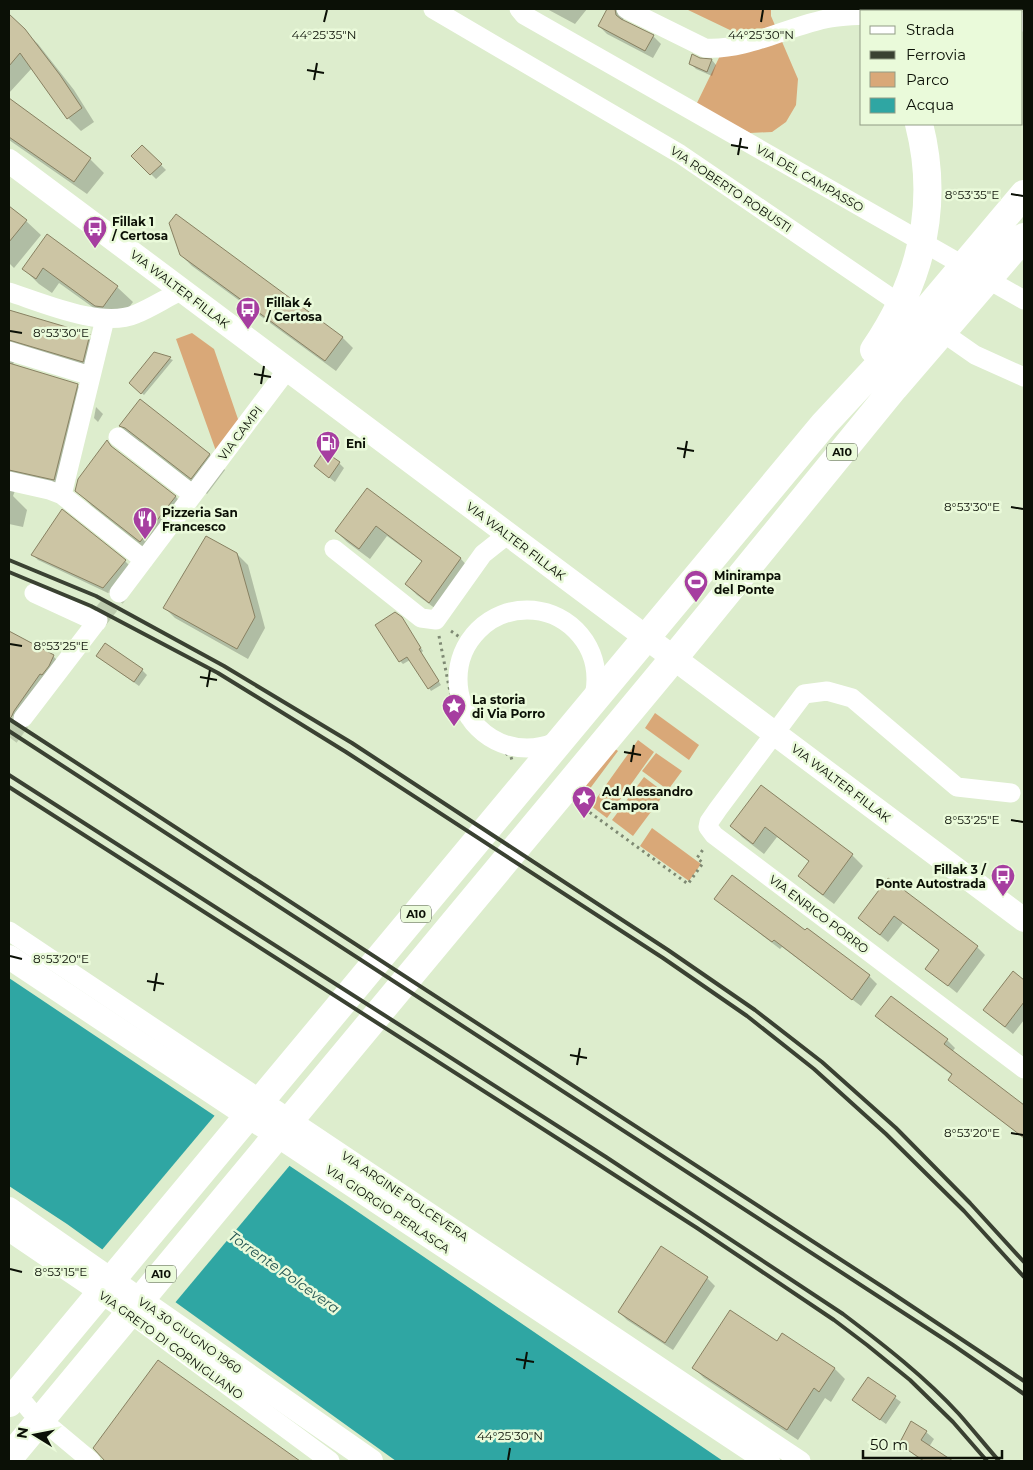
<svg xmlns="http://www.w3.org/2000/svg" width="1033" height="1470" viewBox="0 0 1033 1470" font-family="Montserrat,sans-serif">
  <rect width="100%" height="100%" fill="#ddedcd"/>
  <path fill="#d9a878" d="M 686,9 L 771,9 L 771,16 L 798,79 L 796,105 L 786,122 L 772,132 L 750,133 L 696,105 L 732,31 Z
    M 192,333 L 214,349 L 239,422 L 216,451 L 176,339 Z
    M 655,713 L 699,745 L 689,760 L 645,728 Z
    M 598,736 L 618,751 L 580,802 L 560,787 Z
    M 638,740 L 654,752 L 607,818 L 591,806 Z
    M 656,753 L 682,771 L 668,790 L 642,771 Z
    M 644,777 L 665,793 L 633,836 L 612,820 Z
    M 652,828 L 701,864 L 689,881 L 640,846 Z"/>
  <path fill="#2fa6a3" d="M 9,978 L 342,1201 L 723,1461 L 396,1461 L 67,1224 L 9,1186 Z"/>
  <path fill="#ddedcd" d="M 216,1114 L 291,1164 L 174,1304 L 101,1251 Z"/>
  <path fill="#0003" d="M 547,9 L 587,9 L 575,24 Z
    M 608,9 L 627,9 L 624,12 L 623,22 L 653,36 L 661,44 L 653,58 L 607,34 L 599,26 Z
    M 9,16 L 38,44 L 74,90 L 94,122 L 81,131 L 68,118 L 32,68 L 9,93 Z
    M 700,59 L 712,60 L 716,65 L 712,76 L 696,69 L 691,64 Z
    M 9,99 L 90,159 L 104,173 L 87,194 L 9,140 Z
    M 142,146 L 166,170 L 156,179 L 133,156 Z
    M 9,207 L 26,221 L 41,235 L 14,268 L 9,263 Z
    M 47,236 L 117,287 L 133,302 L 118,322 L 112,321 L 59,283 L 52,293 L 39,284 L 24,269 Z
    M 181,255 L 342,337 L 353,348 L 336,371 L 192,266 Z
    M 9,312 L 89,335 L 104,350 L 98,376 L 17,357 L 13,364 L 13,365 L 77,385 L 92,400 L 69,494 L 16,488 L 13,496 L 27,510 L 23,527 L 9,524 Z
    M 155,353 L 173,360 L 144,395 L 130,383 Z
    M 96,407 L 103,414 L 98,422 L 94,418 Z
    M 120,426 L 209,454 L 225,470 L 207,494 L 142,443 L 136,441 Z
    M 108,442 L 118,453 L 176,497 L 191,513 L 156,557 L 92,506 L 76,490 Z
    M 339,463 L 344,468 L 335,482 L 322,472 Z
    M 367,490 L 461,559 L 471,570 L 440,612 L 417,595 L 406,584 L 423,562 L 387,536 L 370,559 L 347,542 L 336,531 Z
    M 237,554 L 248,565 L 265,628 L 248,659 L 175,618 L 164,607 Z
    M 33,555 L 125,561 L 130,566 L 108,593 L 38,560 Z
    M 404,622 L 423,651 L 421,653 L 441,685 L 431,691 L 410,660 L 403,664 L 400,661 Z
    M 9,633 L 53,656 L 65,668 L 25,724 L 9,714 Z
    M 97,656 L 142,670 L 147,675 L 139,686 Z
    M 761,786 L 852,855 L 863,866 L 834,904 L 810,886 L 800,876 L 810,862 L 777,837 L 764,854 L 742,837 L 732,826 Z
    M 888,880 L 977,947 L 985,955 L 957,993 L 927,969 L 940,951 L 903,923 L 888,942 L 859,918 Z
    M 716,898 L 806,932 L 808,929 L 869,976 L 877,984 L 861,1006 L 782,947 L 780,949 L 724,906 Z
    M 1013,973 L 1024,981 L 1024,1020 L 1013,1034 L 984,1010 Z
    M 877,1016 L 947,1040 L 955,1048 L 952,1052 L 1024,1106 L 1024,1138 L 958,1087 L 950,1080 L 953,1076 L 885,1024 Z
    M 707,1278 L 715,1286 L 673,1350 L 627,1320 L 619,1312 Z
    M 777,1342 L 835,1369 L 845,1379 L 831,1402 L 825,1398 L 798,1440 L 704,1378 L 694,1368 Z
    M 158,1362 L 297,1461 L 106,1461 L 103,1458 Z
    M 869,1379 L 901,1402 L 886,1424 L 859,1405 Z
    M 926,1432 L 934,1439 L 929,1447 L 951,1461 L 922,1461 L 900,1444 Z"/>
  <path fill="#ccc5a4" stroke="#888162" d="M 607,9 L 615,9 L 616,15 L 621,19 L 654,35 L 645,51 L 598,26 Z
    M 9,14 L 25,29 L 60,75 L 82,108 L 67,119 L 20,53 L 9,66 Z
    M 692,54 L 700,58 L 712,59 L 707,72 L 689,64 Z
    M 9,98 L 91,158 L 74,182 L 9,137 Z
    M 142,145 L 162,164 L 150,175 L 131,156 Z
    M 9,206 L 27,220 L 9,242 Z
    M 176,214 L 343,337 L 325,361 L 180,255 L 169,223 Z
    M 47,234 L 118,286 L 103,307 L 95,306 L 43,268 L 36,279 L 22,269 Z
    M 9,310 L 90,334 L 83,362 L 9,340 Z
    M 154,352 L 171,357 L 141,394 L 129,383 Z
    M 9,363 L 78,384 L 54,480 L 9,470 Z
    M 140,399 L 210,454 L 191,479 L 125,428 L 119,426 Z
    M 107,440 L 111,446 L 176,496 L 140,542 L 75,491 L 78,479 Z
    M 324,451 L 340,462 L 329,478 L 314,466 Z
    M 367,488 L 461,558 L 429,603 L 405,584 L 422,561 L 376,526 L 359,549 L 335,531 Z
    M 62,509 L 126,560 L 103,588 L 31,555 Z
    M 206,536 L 237,553 L 255,617 L 237,649 L 163,608 Z
    M 395,612 L 402,617 L 421,648 L 419,649 L 439,681 L 428,689 L 407,657 L 399,662 L 375,625 Z
    M 9,631 L 54,655 L 49,666 L 42,675 L 40,674 L 14,711 L 9,722 Z
    M 105,643 L 143,669 L 134,682 L 96,656 Z
    M 761,785 L 853,854 L 823,895 L 798,876 L 809,861 L 765,827 L 753,844 L 730,826 Z
    M 732,875 L 805,930 L 807,928 L 870,975 L 852,1000 L 774,940 L 772,942 L 714,899 Z
    M 888,878 L 978,946 L 948,986 L 925,969 L 939,950 L 894,916 L 880,935 L 858,918 Z
    M 1013,971 L 1024,980 L 1024,1002 L 1005,1027 L 983,1010 Z
    M 891,996 L 948,1039 L 944,1044 L 1024,1105 L 1024,1138 L 948,1080 L 952,1074 L 875,1016 Z
    M 661,1246 L 708,1277 L 665,1343 L 618,1312 Z
    M 730,1310 L 777,1341 L 782,1333 L 835,1368 L 819,1392 L 814,1388 L 787,1430 L 692,1368 Z
    M 158,1360 L 300,1461 L 105,1461 L 93,1448 Z
    M 868,1377 L 896,1396 L 880,1420 L 852,1400 Z
    M 911,1421 L 927,1431 L 921,1440 L 953,1461 L 924,1461 L 899,1444 Z"/>
  <g fill="none" stroke-linecap="round" stroke-linejoin="round">
    <path stroke="#beccaf" stroke-width="19" stroke-dasharray="19 9" stroke-linecap="butt" d="M 98,620 L 119,593
      M 9,737 L 23,718"/>
    <path stroke="#7e8973" stroke-width="3" stroke-dasharray="2.5 4" stroke-linecap="butt" d="M 451,631 L 468,643
      M 439,636 L 452,702 L 465,724 L 511,757 L 513,763
      M 579,807 L 581,806 L 688,884 L 703,863 L 697,858 L 704,848"/>
    <path stroke="#fff" stroke-width="19" d="M 433,9 L 680,154 L 909,310
      M 519,9 L 524,15 L 1024,300
      M 626,9 L 705,48 C 748,51 789,25 831,18 C 841,16 852,16 862,15
      M 978,9 L 986,11
      M 901,11 L 928,9
      M 1022,22 L 1024,22
      M 9,292 C 43,303 102,329 136,314 C 151,308 166,298 181,291
      M 932,325 L 975,355 L 1024,377
      M 9,351 L 91,376
      M 118,437 L 193,495
      M 9,481 L 49,490 L 62,495 L 144,560
      M 62,495 L 105,319
      M 334,549 L 421,618 L 436,620 L 483,554 L 507,535
      M 34,593 L 97,622
      M 119,593 L 287,370
      M458 679a69 69 0 1 1 138 0a69 69 0 1 1-138 0Z
      M 23,718 L 98,620
      M 1011,793 L 957,787 L 852,698 L 827,691 L 804,694 L 718,809 L 709,822 L 708,827 L 714,835 L 1024,1069
      M 9,931 L 801,1461
      M 9,1232 L 139,1320 L 330,1461
      M 25,1404 L 30,1410 L 91,1461"/>
    <path stroke="#fff" stroke-width="24" d="M 9,161 L 1024,920
      M 9,957 L 768,1461
      M 9,1209 L 371,1461"/>
    <path stroke="#fff" stroke-width="28" d="M 862,9 L 864,11
      M 874,350 C 921,281 940,206 919,124
      M 9,1403 L 824,424 L 891,352 L 1024,194
      M 9,1458 L 664,670 L 894,388 L 1024,237"/>
    <path stroke="#3a4132" stroke-width="4" d="M 9,560 L 96,596 L 224,666 L 352,743 L 668,950 L 755,1010 L 822,1062 L 896,1128 L 970,1203 L 1024,1262
      M 9,572 L 91,606 L 218,673 L 346,752 L 663,958 L 747,1016 L 814,1069 L 886,1134 L 964,1211 L 1024,1277
      M 9,719 L 886,1289 L 1024,1381
      M 9,731 L 953,1345 L 1024,1394
      M 9,775 L 606,1157 L 843,1314 C 884,1345 925,1377 959,1414 C 973,1430 986,1446 999,1461
      M 9,787 L 599,1165 L 697,1228 L 834,1320 L 867,1345 L 910,1380 L 953,1422 L 987,1461"/>
  </g>
  <path fill="none" stroke="#0b1006" stroke-width="2" d="M 324,22 L 327,10M 761,22 L 763,10M 307,70 L 324,73M 314,80 L 317,63M 731,145 L 748,148M 738,155 L 741,138M 1011,194 L 1023,196M 10,331 L 22,333M 254,374 L 271,377M 261,384 L 264,366M 677,448 L 694,451M 684,458 L 687,441M 1011,507 L 1023,509M 10,644 L 22,646M 200,677 L 217,680M 207,687 L 210,670M 624,752 L 641,755M 631,762 L 634,745M 1011,820 L 1023,822M 10,956 L 22,959M 147,981 L 164,984M 154,991 L 157,973M 570,1055 L 587,1058M 577,1065 L 580,1048M 1011,1133 L 1023,1135M 10,1269 L 22,1272M 516,1359 L 534,1362M 524,1369 L 527,1352M 508,1460 L 510,1448"/>
  <defs>
    <symbol id="bus-pin" viewBox="-11 -11 22 30"><path d="M0 17L-7.5 6A9.5 9.5 0 1 1 7.5 6Z" fill="#a63ea0" stroke="#eafada"/><path d="M-5-6H5V4H4V6H2V4H-2V6H-4V4H-5ZM-3.5-4V0h7V-4ZM-3.5 1.2v1.5H-2V1.2ZM2 1.2v1.5H3.5V1.2Z" fill="#fff"/></symbol>
    <symbol id="fuel-pin" viewBox="-11 -11 22 30"><path d="M0 17L-7.5 6A9.5 9.5 0 1 1 7.5 6Z" fill="#a63ea0" stroke="#eafada"/><path d="M-5.5-6h7V0h2V4h1.3V-2.5L3-4.5l.8-.8L6-3V5H2.5V1h-1V6h-7ZM-4.2-4.7v3.2H.2V-4.7Z" fill="#fff"/></symbol>
    <symbol id="restaurant-pin" viewBox="-11 -11 22 30"><path d="M0 17L-7.5 6A9.5 9.5 0 1 1 7.5 6Z" fill="#a63ea0" stroke="#eafada"/><path d="M-5-6h1v4h1v-4h1v4h1v-4h1v5L-1.5 .5V6h-2V.5L-5-1ZM5-6V6H3V1.5H1.5Q1.5-4 5-6Z" fill="#fff"/></symbol>
    <symbol id="stadium-pin" viewBox="-11 -11 22 30"><path d="M0 17L-7.5 6A9.5 9.5 0 1 1 7.5 6Z" fill="#a63ea0" stroke="#eafada"/><path d="M0-5a6.5 5 0 1 0 0 10a6.5 5 0 1 0 0-10ZM-3.5-1.8h7v3.6h-7Z" fill="#fff"/></symbol>
    <symbol id="sight-pin" viewBox="-11 -11 22 30"><path d="M0 17L-7.5 6A9.5 9.5 0 1 1 7.5 6Z" fill="#a63ea0" stroke="#eafada"/><path d="M0-6L1.8-2.2L6-1.7L2.9 1.2L3.7 5.4L0 3.3L-3.7 5.4L-2.9 1.2L-6-1.7L-1.8-2.2Z" fill="#fff"/></symbol>
  </defs>
  <g fill-rule="evenodd">
    <use href="#bus-pin" x="81" y="214" width="28" height="38"/>
    <use href="#bus-pin" x="234" y="295" width="28" height="38"/>
    <use href="#fuel-pin" x="314" y="429" width="28" height="38"/>
    <use href="#restaurant-pin" x="131" y="505" width="28" height="38"/>
    <use href="#stadium-pin" x="682" y="568" width="28" height="38"/>
    <use href="#sight-pin" x="440" y="692" width="28" height="38"/>
    <use href="#sight-pin" x="570" y="784" width="28" height="38"/>
    <use href="#bus-pin" x="989" y="862" width="28" height="38"/>
  </g>
  <g text-anchor="middle" dominant-baseline="central" stroke-width="5" stroke-linejoin="round" paint-order="stroke">
    <g fill="#eafada" stroke="#4e5646" stroke-width="1">
      <rect x="827" y="443.5" width="30" height="17" rx="4"/>
      <rect x="401" y="905.5" width="30" height="17" rx="4"/>
      <rect x="146" y="1265.5" width="30" height="17" rx="4"/>
    </g>
    <g font-size="11" font-weight="bold" fill="#0b1006">
      <text x="842" y="452">A10</text>
      <text x="416" y="914">A10</text>
      <text x="161" y="1274">A10</text>
    </g>
    <g font-size="12" fill="#0b1006" stroke="#eafada">
      <text transform="translate(810 178) rotate(30)">VIA DEL CAMPASSO</text>
      <text transform="translate(731 189) rotate(34)">VIA ROBERTO ROBUSTI</text>
      <text transform="translate(180 289) rotate(37)">VIA WALTER FILLAK</text>
      <text transform="translate(240 433) rotate(-53)">VIA CAMPI</text>
      <text transform="translate(516 541) rotate(37)">VIA WALTER FILLAK</text>
      <text transform="translate(841 783) rotate(37)">VIA WALTER FILLAK</text>
      <text transform="translate(819 914) rotate(37)">VIA ENRICO PORRO</text>
      <text transform="translate(405 1196) rotate(34)">VIA ARGINE POLCEVERA</text>
      <text transform="translate(388 1209) rotate(34)">VIA GIORGIO PERLASCA</text>
      <text transform="translate(190 1335) rotate(35)">VIA 30 GIUGNO 1960</text>
      <text transform="translate(171 1345) rotate(36)">VIA GRETO DI CORNIGLIANO</text>
    </g>
    <g font-size="12" font-weight="bold" fill="#0b1006" stroke="#eafada" text-anchor="start">
      <text x="112" y="221">Fillak 1<tspan x="112" dy="14">/ Certosa</tspan></text>
      <text x="266" y="302">Fillak 4<tspan x="266" dy="14">/ Certosa</tspan></text>
      <text x="346" y="443">Eni</text>
      <text x="162" y="512">Pizzeria San<tspan x="162" dy="14">Francesco</tspan></text>
      <text x="714" y="575">Minirampa<tspan x="714" dy="14">del Ponte</tspan></text>
      <text x="472" y="699">La storia<tspan x="472" dy="14">di Via Porro</tspan></text>
      <text x="602" y="791">Ad Alessandro<tspan x="602" dy="14">Campora</tspan></text>
      <text x="986" y="869" text-anchor="end">Fillak 3 /<tspan x="986" dy="14">Ponte Autostrada</tspan></text>
    </g>
    <g font-size="14" font-style="italic" fill="#235452" stroke="#eafada">
      <text transform="translate(284 1272) rotate(35)">Torrente Polcevera</text>
    </g>
  </g>
  <g font-size="12" text-anchor="middle" fill="#0b1006" stroke="#eafada" stroke-width="5" stroke-linejoin="round" paint-order="stroke">
    <text x="324" y="39">44°25'35"N</text>
    <text x="761" y="39">44°25'30"N</text>
    <text x="972" y="199">8°53'35"E</text>
    <text x="61" y="337">8°53'30"E</text>
    <text x="972" y="511">8°53'30"E</text>
    <text x="61" y="650">8°53'25"E</text>
    <text x="972" y="824">8°53'25"E</text>
    <text x="61" y="963">8°53'20"E</text>
    <text x="972" y="1137">8°53'20"E</text>
    <text x="61" y="1276">8°53'15"E</text>
    <text x="510" y="1440">44°25'30"N</text>
  </g>
  <rect width="1033" height="1470" fill="none" stroke="#0b1006" stroke-width="20"/>
  <rect x="860" y="10" width="162" height="115" fill="#eafada" stroke="#919c85"/>
  <rect x="870" y="26" width="25" height="8" fill="#ffffff" stroke="#919c85"/>
  <text x="906" y="35" font-size="15" fill="#0b1006">Strada</text>
  <rect x="870" y="51" width="25" height="8" fill="#3a4132" stroke="#919c85"/>
  <text x="906" y="60" font-size="15" fill="#0b1006">Ferrovia</text>
  <rect x="870" y="72" width="25" height="15" fill="#d9a878" stroke="#919c85"/>
  <text x="906" y="85" font-size="15" fill="#0b1006">Parco</text>
  <rect x="870" y="98" width="25" height="15" fill="#2fa6a3" stroke="#919c85"/>
  <text x="906" y="110" font-size="15" fill="#0b1006">Acqua</text>
  <g transform="translate(35 1435) rotate(280)" stroke="#eafada" stroke-width="4" paint-order="stroke">
  <path d="M0-4L9 19L0 12L-9 19Z" fill="#0b1006"/>
  <text y="-8" font-size="14" font-weight="bold" text-anchor="middle" fill="#0b1006">N</text>
  </g>
  <path d="M863 1450v8h139v-8" fill="none" stroke="#0b1006" stroke-width="2.5"/>
  <text x="870" y="1450" font-size="15" fill="#0b1006" stroke="#eafada" stroke-width="4" paint-order="stroke">50 m</text>
</svg>
